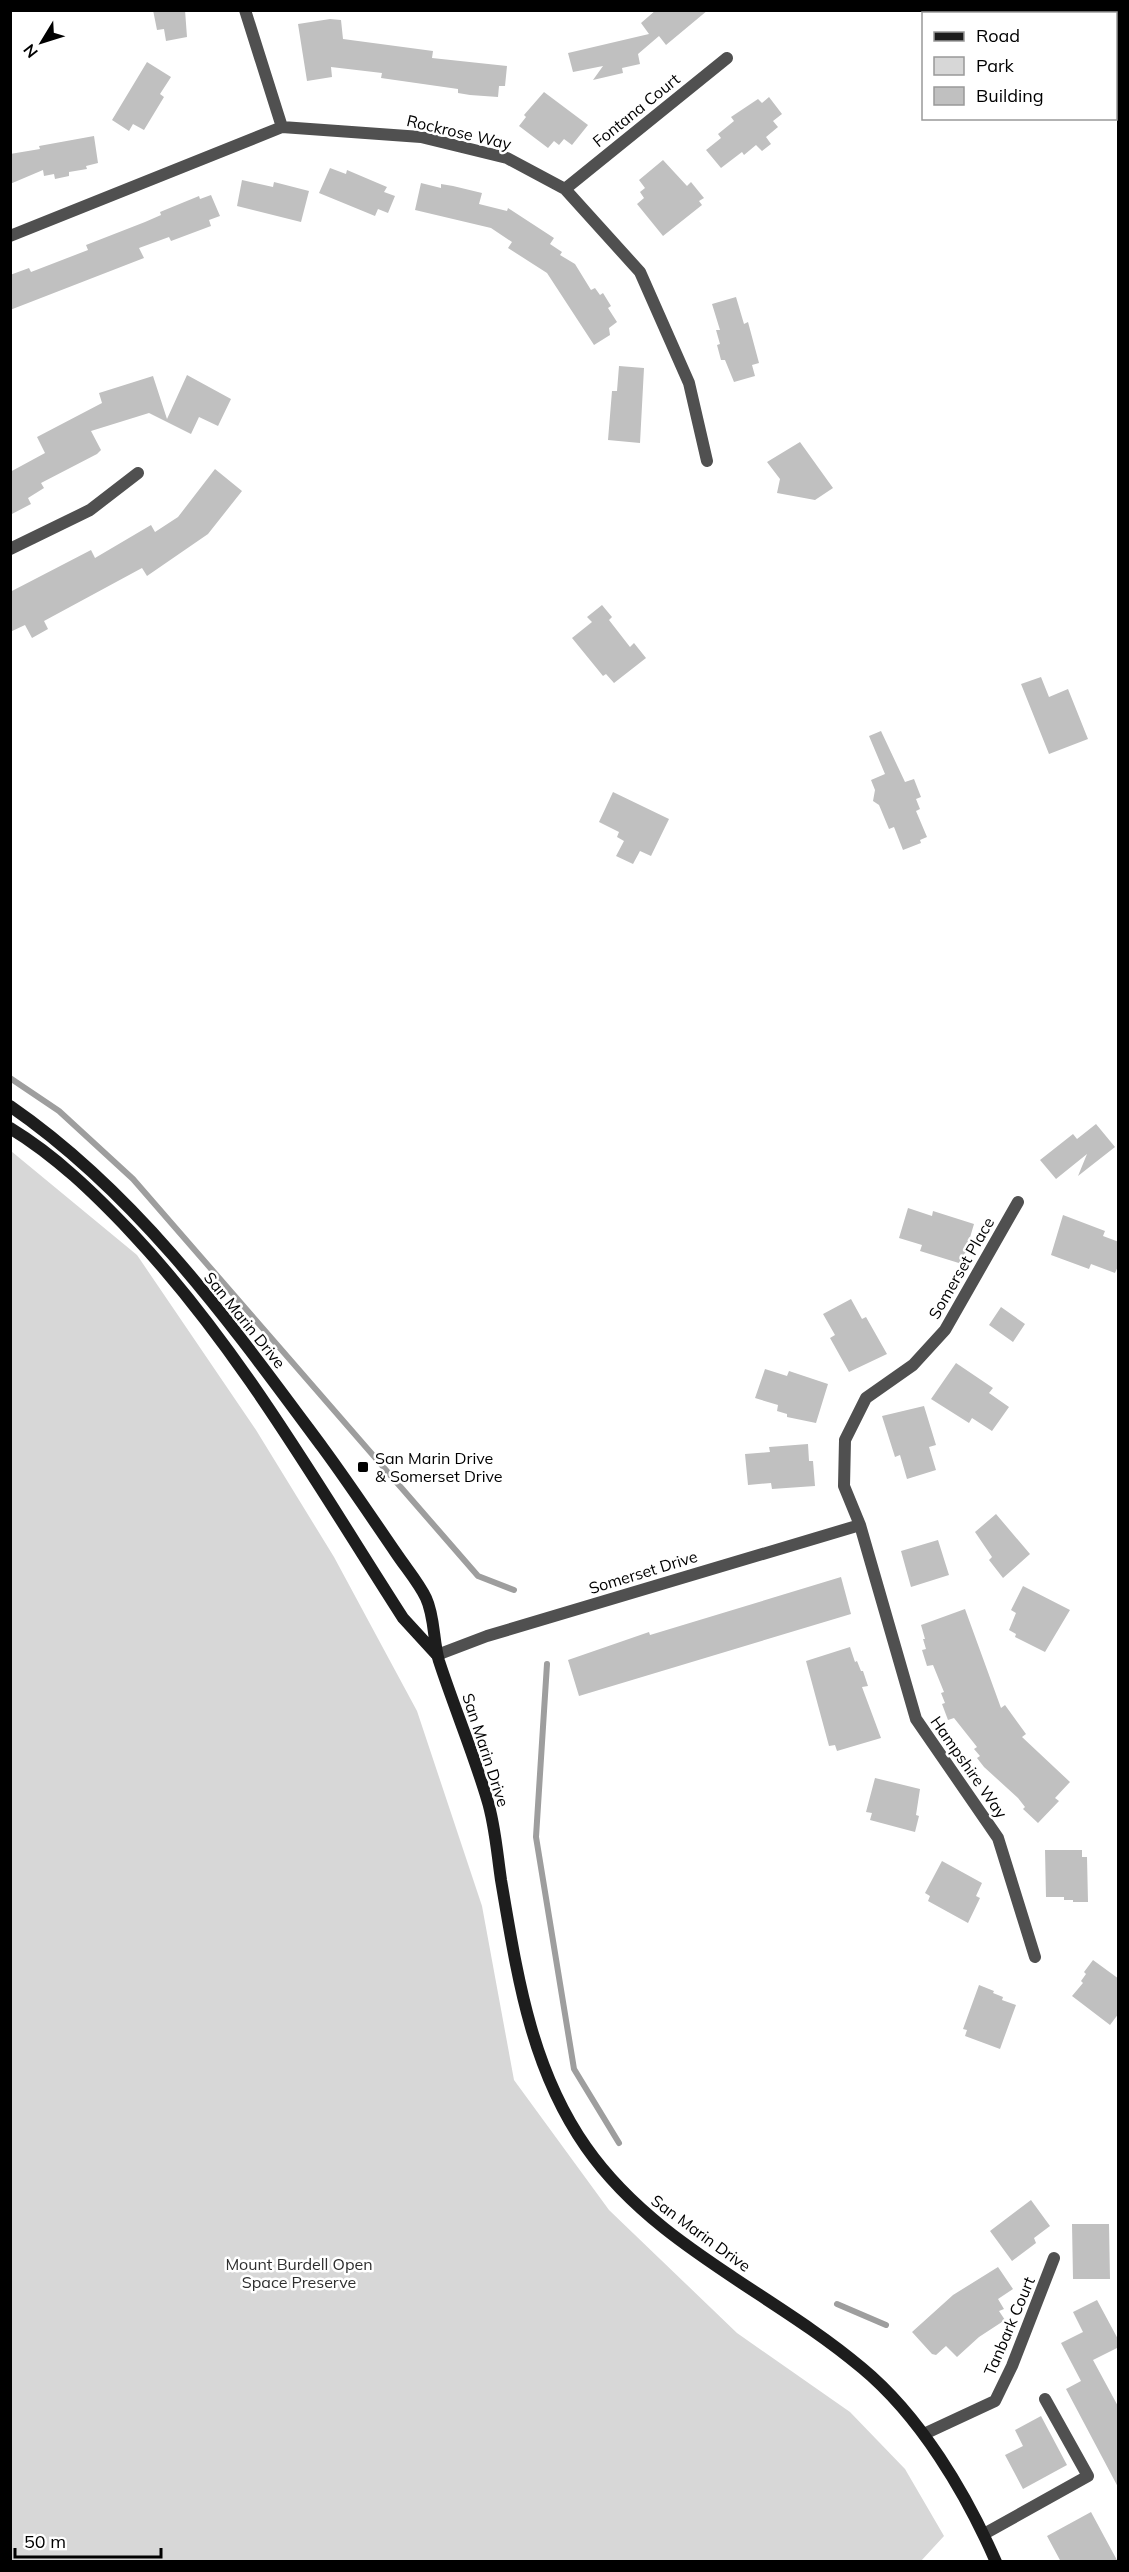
<svg xmlns="http://www.w3.org/2000/svg" width="1129" height="2572" viewBox="0 0 1129 2572" font-family="Mulish,sans-serif">
  <rect width="100%" height="100%" fill="#fff"/>
  <path fill="#d7d7d7" d="M 11,1151 L 137,1255 L 256,1430 L 334,1557 L 417,1711 L 482,1906 L 514,2080 L 609,2210 L 737,2333 L 850,2412 L 905,2469 L 944,2536 L 921,2561 L 11,2561 Z"/>
  <g fill="none" stroke-linecap="round" stroke-linejoin="round">
    <path stroke="#9e9e9e" stroke-width="6" d="M 10,1078 L 59,1111 L 133,1179 L 478,1576 L 514,1590
      M 547,1664 L 536,1837 L 574,2069 L 619,2143
      M 837,2304 L 886,2325"/>
  </g>
  <path fill="#c0c0c0" d="M 153,10 L 185,10 L 187,37 L 166,41 L 164,29 L 157,30 Z
    M 656,10 L 708,10 L 666,45 L 659,36 L 638,54 L 640,64 L 622,68 L 623,73 L 593,80 L 603,66 L 573,72 L 568,53 L 649,34 L 641,23 Z
    M 330,19 L 341,20 L 343,39 L 433,51 L 432,58 L 507,66 L 505,86 L 499,86 L 498,97 L 470,95 L 458,93 L 458,89 L 381,78 L 382,73 L 331,67 L 332,77 L 307,81 L 298,24 Z
    M 147,62 L 171,77 L 160,94 L 164,97 L 144,130 L 133,124 L 129,131 L 112,120 Z
    M 544,92 L 588,125 L 572,145 L 564,139 L 559,145 L 554,141 L 548,148 L 519,126 L 526,117 L 524,115 Z
    M 769,97 L 782,114 L 773,121 L 778,127 L 766,137 L 771,144 L 762,151 L 756,145 L 744,155 L 742,152 L 721,168 L 706,150 L 721,138 L 718,134 L 734,121 L 731,117 L 758,99 L 762,103 Z
    M 94,136 L 98,163 L 86,166 L 87,169 L 69,172 L 69,176 L 55,179 L 54,174 L 44,176 L 43,170 L 10,184 L 10,154 L 40,149 L 39,146 Z
    M 663,160 L 687,186 L 691,182 L 704,198 L 699,201 L 702,205 L 663,236 L 637,204 L 644,198 L 640,192 L 645,188 L 639,180 Z
    M 330,168 L 346,174 L 347,170 L 387,187 L 384,192 L 395,196 L 388,213 L 378,209 L 375,216 L 319,193 Z
    M 242,180 L 273,187 L 274,182 L 309,191 L 301,222 L 237,206 Z
    M 421,183 L 441,188 L 441,184 L 453,186 L 482,193 L 479,204 L 507,211 L 508,208 L 554,238 L 550,244 L 562,252 L 560,255 L 575,264 L 591,290 L 595,288 L 600,295 L 603,293 L 611,306 L 608,308 L 617,322 L 609,328 L 610,335 L 594,345 L 547,273 L 508,248 L 512,242 L 491,228 L 415,210 Z
    M 211,195 L 220,216 L 209,220 L 211,226 L 171,241 L 169,237 L 139,248 L 144,258 L 10,310 L 10,275 L 29,268 L 31,272 L 88,250 L 86,245 L 145,222 L 161,215 L 160,212 L 199,196 L 200,199 Z
    M 736,297 L 744,324 L 748,322 L 759,363 L 752,365 L 755,376 L 734,382 L 725,360 L 721,360 L 717,345 L 720,344 L 716,330 L 720,330 L 712,304 Z
    M 619,366 L 644,368 L 640,443 L 608,440 L 612,391 L 617,391 Z
    M 187,375 L 231,399 L 218,426 L 199,417 L 191,434 L 149,413 L 91,431 L 101,450 L 97,454 L 41,483 L 44,488 L 28,498 L 31,504 L 10,515 L 10,472 L 45,453 L 37,437 L 102,403 L 99,393 L 153,376 L 167,419 Z
    M 800,442 L 833,488 L 815,500 L 777,493 L 780,479 L 767,462 Z
    M 215,469 L 242,491 L 208,534 L 147,576 L 142,568 L 44,621 L 48,629 L 32,638 L 25,625 L 10,632 L 10,592 L 91,550 L 95,558 L 151,525 L 155,532 L 178,517 Z
    M 602,605 L 612,617 L 609,620 L 630,647 L 634,643 L 646,658 L 614,683 L 606,674 L 603,676 L 572,638 L 592,622 L 587,617 Z
    M 1041,677 L 1049,697 L 1068,689 L 1088,739 L 1049,754 L 1021,684 Z
    M 881,731 L 905,782 L 914,779 L 921,797 L 916,799 L 920,809 L 916,811 L 927,837 L 920,840 L 921,843 L 903,850 L 894,827 L 889,829 L 879,805 L 873,801 L 875,790 L 871,780 L 885,774 L 869,736 Z
    M 613,792 L 669,819 L 651,856 L 640,851 L 633,864 L 616,856 L 624,841 L 617,837 L 619,832 L 599,822 Z
    M 1096,1124 L 1115,1147 L 1078,1176 L 1087,1154 L 1056,1179 L 1040,1160 L 1073,1134 L 1077,1139 Z
    M 908,1208 L 932,1216 L 933,1211 L 974,1224 L 962,1264 L 920,1251 L 922,1245 L 899,1238 Z
    M 1063,1215 L 1105,1231 L 1103,1236 L 1119,1242 L 1119,1264 L 1115,1273 L 1091,1264 L 1089,1269 L 1051,1255 Z
    M 851,1299 L 862,1319 L 866,1317 L 887,1354 L 849,1372 L 830,1338 L 835,1335 L 823,1314 Z
    M 1001,1307 L 1025,1324 L 1013,1342 L 989,1325 Z
    M 956,1363 L 993,1388 L 989,1393 L 1009,1407 L 992,1431 L 972,1418 L 969,1423 L 931,1399 Z
    M 765,1369 L 787,1376 L 789,1371 L 828,1384 L 816,1423 L 787,1417 L 787,1414 L 777,1411 L 778,1405 L 755,1398 Z
    M 924,1406 L 936,1445 L 929,1447 L 936,1470 L 907,1479 L 900,1455 L 895,1457 L 882,1416 Z
    M 808,1444 L 809,1461 L 813,1461 L 815,1486 L 772,1489 L 771,1483 L 748,1485 L 745,1454 L 770,1452 L 769,1447 Z
    M 996,1514 L 1030,1554 L 1003,1578 L 989,1560 L 992,1557 L 975,1532 Z
    M 938,1540 L 949,1575 L 911,1587 L 901,1551 Z
    M 841,1577 L 851,1614 L 579,1696 L 568,1660 L 649,1632 L 650,1635 Z
    M 1023,1586 L 1070,1610 L 1045,1652 L 1015,1637 L 1016,1634 L 1009,1630 L 1016,1613 L 1011,1610 Z
    M 965,1609 L 1001,1708 L 1005,1705 L 1026,1734 L 1022,1737 L 1070,1782 L 1055,1798 L 1059,1801 L 1038,1823 L 1023,1809 L 1025,1807 L 1018,1798 L 984,1767 L 977,1758 L 980,1756 L 974,1749 L 977,1747 L 954,1718 L 948,1720 L 942,1704 L 945,1703 L 941,1693 L 944,1692 L 933,1665 L 927,1666 L 922,1650 L 926,1649 L 923,1639 L 925,1639 L 921,1625 Z
    M 850,1647 L 855,1662 L 857,1661 L 861,1671 L 863,1671 L 868,1686 L 862,1687 L 881,1738 L 837,1751 L 835,1745 L 829,1746 L 806,1661 Z
    M 875,1778 L 920,1789 L 916,1815 L 919,1816 L 915,1832 L 870,1820 L 872,1813 L 866,1812 Z
    M 1045,1850 L 1082,1850 L 1082,1857 L 1087,1857 L 1088,1902 L 1073,1902 L 1073,1900 L 1064,1900 L 1064,1897 L 1046,1897 Z
    M 942,1861 L 982,1883 L 976,1896 L 980,1898 L 968,1923 L 928,1901 L 930,1896 L 925,1893 Z
    M 1093,1960 L 1119,1979 L 1119,2013 L 1110,2025 L 1072,1996 L 1083,1983 L 1081,1981 L 1086,1974 L 1084,1972 Z
    M 979,1985 L 994,1991 L 993,1993 L 1003,1997 L 1002,2000 L 1016,2005 L 1000,2049 L 965,2036 L 967,2030 L 963,2029 Z
    M 1031,2200 L 1050,2226 L 1034,2238 L 1036,2243 L 1012,2261 L 990,2231 Z
    M 1072,2224 L 1109,2224 L 1110,2279 L 1073,2279 Z
    M 998,2267 L 1013,2289 L 998,2299 L 1004,2309 L 999,2311 L 1005,2320 L 979,2337 L 957,2357 L 946,2346 L 936,2355 L 932,2354 L 912,2332 L 953,2295 Z
    M 1097,2300 L 1119,2341 L 1119,2347 L 1093,2360 L 1119,2408 L 1119,2489 L 1066,2389 L 1081,2381 L 1061,2343 L 1083,2332 L 1073,2312 Z
    M 1041,2416 L 1067,2465 L 1023,2489 L 1005,2455 L 1023,2446 L 1015,2430 Z
    M 1091,2512 L 1118,2562 L 1061,2562 L 1047,2536 Z"/>
  <g fill="none" stroke-linecap="round" stroke-linejoin="round">
    <path stroke="#505050" stroke-width="12" d="M 245,10 L 282,127
      M 565,189 L 727,58
      M 10,236 L 282,127 L 421,137 L 507,158 L 565,189 L 640,272 L 689,383 L 707,461
      M 10,549 L 90,510 L 138,473
      M 1018,1202 L 945,1330 L 913,1365 L 866,1398 L 845,1440 L 844,1486 L 860,1525 L 916,1719 L 998,1838 L 1035,1957
      M 437,1655 L 487,1636 L 860,1525
      M 924,2434 L 995,2401 L 1012,2366 L 1054,2258
      M 984,2534 L 1088,2476 L 1045,2399"/>
    <path stroke="#1d1d1d" stroke-width="12" d="M 10,1106 C 139,1195 231,1324 323,1448 C 348,1482 372,1518 396,1553 C 406,1568 419,1583 426,1598 C 435,1617 433,1641 439,1661 C 454,1707 473,1752 487,1799 C 495,1824 497,1853 501,1880 C 517,1973 530,2067 586,2147 C 655,2246 772,2292 862,2368 C 920,2416 966,2493 996,2562
      M 10,1128 C 56,1156 94,1193 131,1232 C 239,1347 318,1486 403,1618 L 436,1654"/>
  </g>
  <rect fill="#000" stroke="#fff" stroke-width="2" x="357" y="1461" width="12" height="12" rx="3"/>
  <g text-anchor="middle" dominant-baseline="central" stroke-width="5" stroke-linejoin="round" paint-order="stroke">
    <g font-size="16" fill="#000" stroke="#fff">
      <text transform="translate(636 110) rotate(-39)">Fontana Court</text>
      <text transform="translate(459 132) rotate(13)">Rockrose Way</text>
      <text transform="translate(961 1268) rotate(-60)">Somerset Place</text>
      <text transform="translate(245 1320) rotate(51)">San Marin Drive</text>
      <text transform="translate(643 1572) rotate(-17)">Somerset Drive</text>
      <text transform="translate(486 1750) rotate(72)">San Marin Drive</text>
      <text transform="translate(969 1767) rotate(55)">Hampshire Way</text>
      <text transform="translate(701 2233) rotate(36)">San Marin Drive</text>
      <text transform="translate(1009 2326) rotate(-67)">Tanbark Court</text>
    </g>
    <g font-size="16" fill="#000" stroke="#fff" text-anchor="start">
      <text x="375" y="1458">San Marin Drive<tspan x="375" dy="18">&amp; Somerset Drive</tspan></text>
    </g>
    <g font-size="16" fill="#2e2e2e" stroke="#fff">
      <text x="299" y="2264">Mount Burdell Open<tspan x="299" dy="18">Space Preserve</tspan></text>
    </g>
  </g>
  <rect width="1129" height="2572" fill="none" stroke="#000000" stroke-width="24"/>
  <rect x="922" y="12" width="195" height="108" fill="#ffffff" stroke="#999999" stroke-width="1.5"/>
  <rect x="934" y="32" width="30" height="9" fill="#1d1d1d" stroke="#999999" stroke-width="1.5"/>
  <text x="976" y="42" font-size="18" fill="#000000">Road</text>
  <rect x="934" y="57" width="30" height="18" fill="#d7d7d7" stroke="#999999" stroke-width="1.5"/>
  <text x="976" y="72" font-size="18" fill="#000000">Park</text>
  <rect x="934" y="87" width="30" height="18" fill="#c0c0c0" stroke="#999999" stroke-width="1.5"/>
  <text x="976" y="102" font-size="18" fill="#000000">Building</text>
  <g transform="translate(42 42) rotate(232)" stroke="#ffffff" stroke-width="4.5" paint-order="stroke">
  <path d="M0-4.5L10 22L0 15L-10 22Z" fill="#000000"/>
  <text y="-9" font-size="16" font-weight="bold" text-anchor="middle" fill="#000000">N</text>
  </g>
  <path d="M15 2548v9h146v-9" fill="none" stroke="#000000" stroke-width="3"/>
  <text x="24" y="2548" font-size="18" fill="#000000" stroke="#ffffff" stroke-width="4.5" paint-order="stroke">50 m</text>
</svg>
